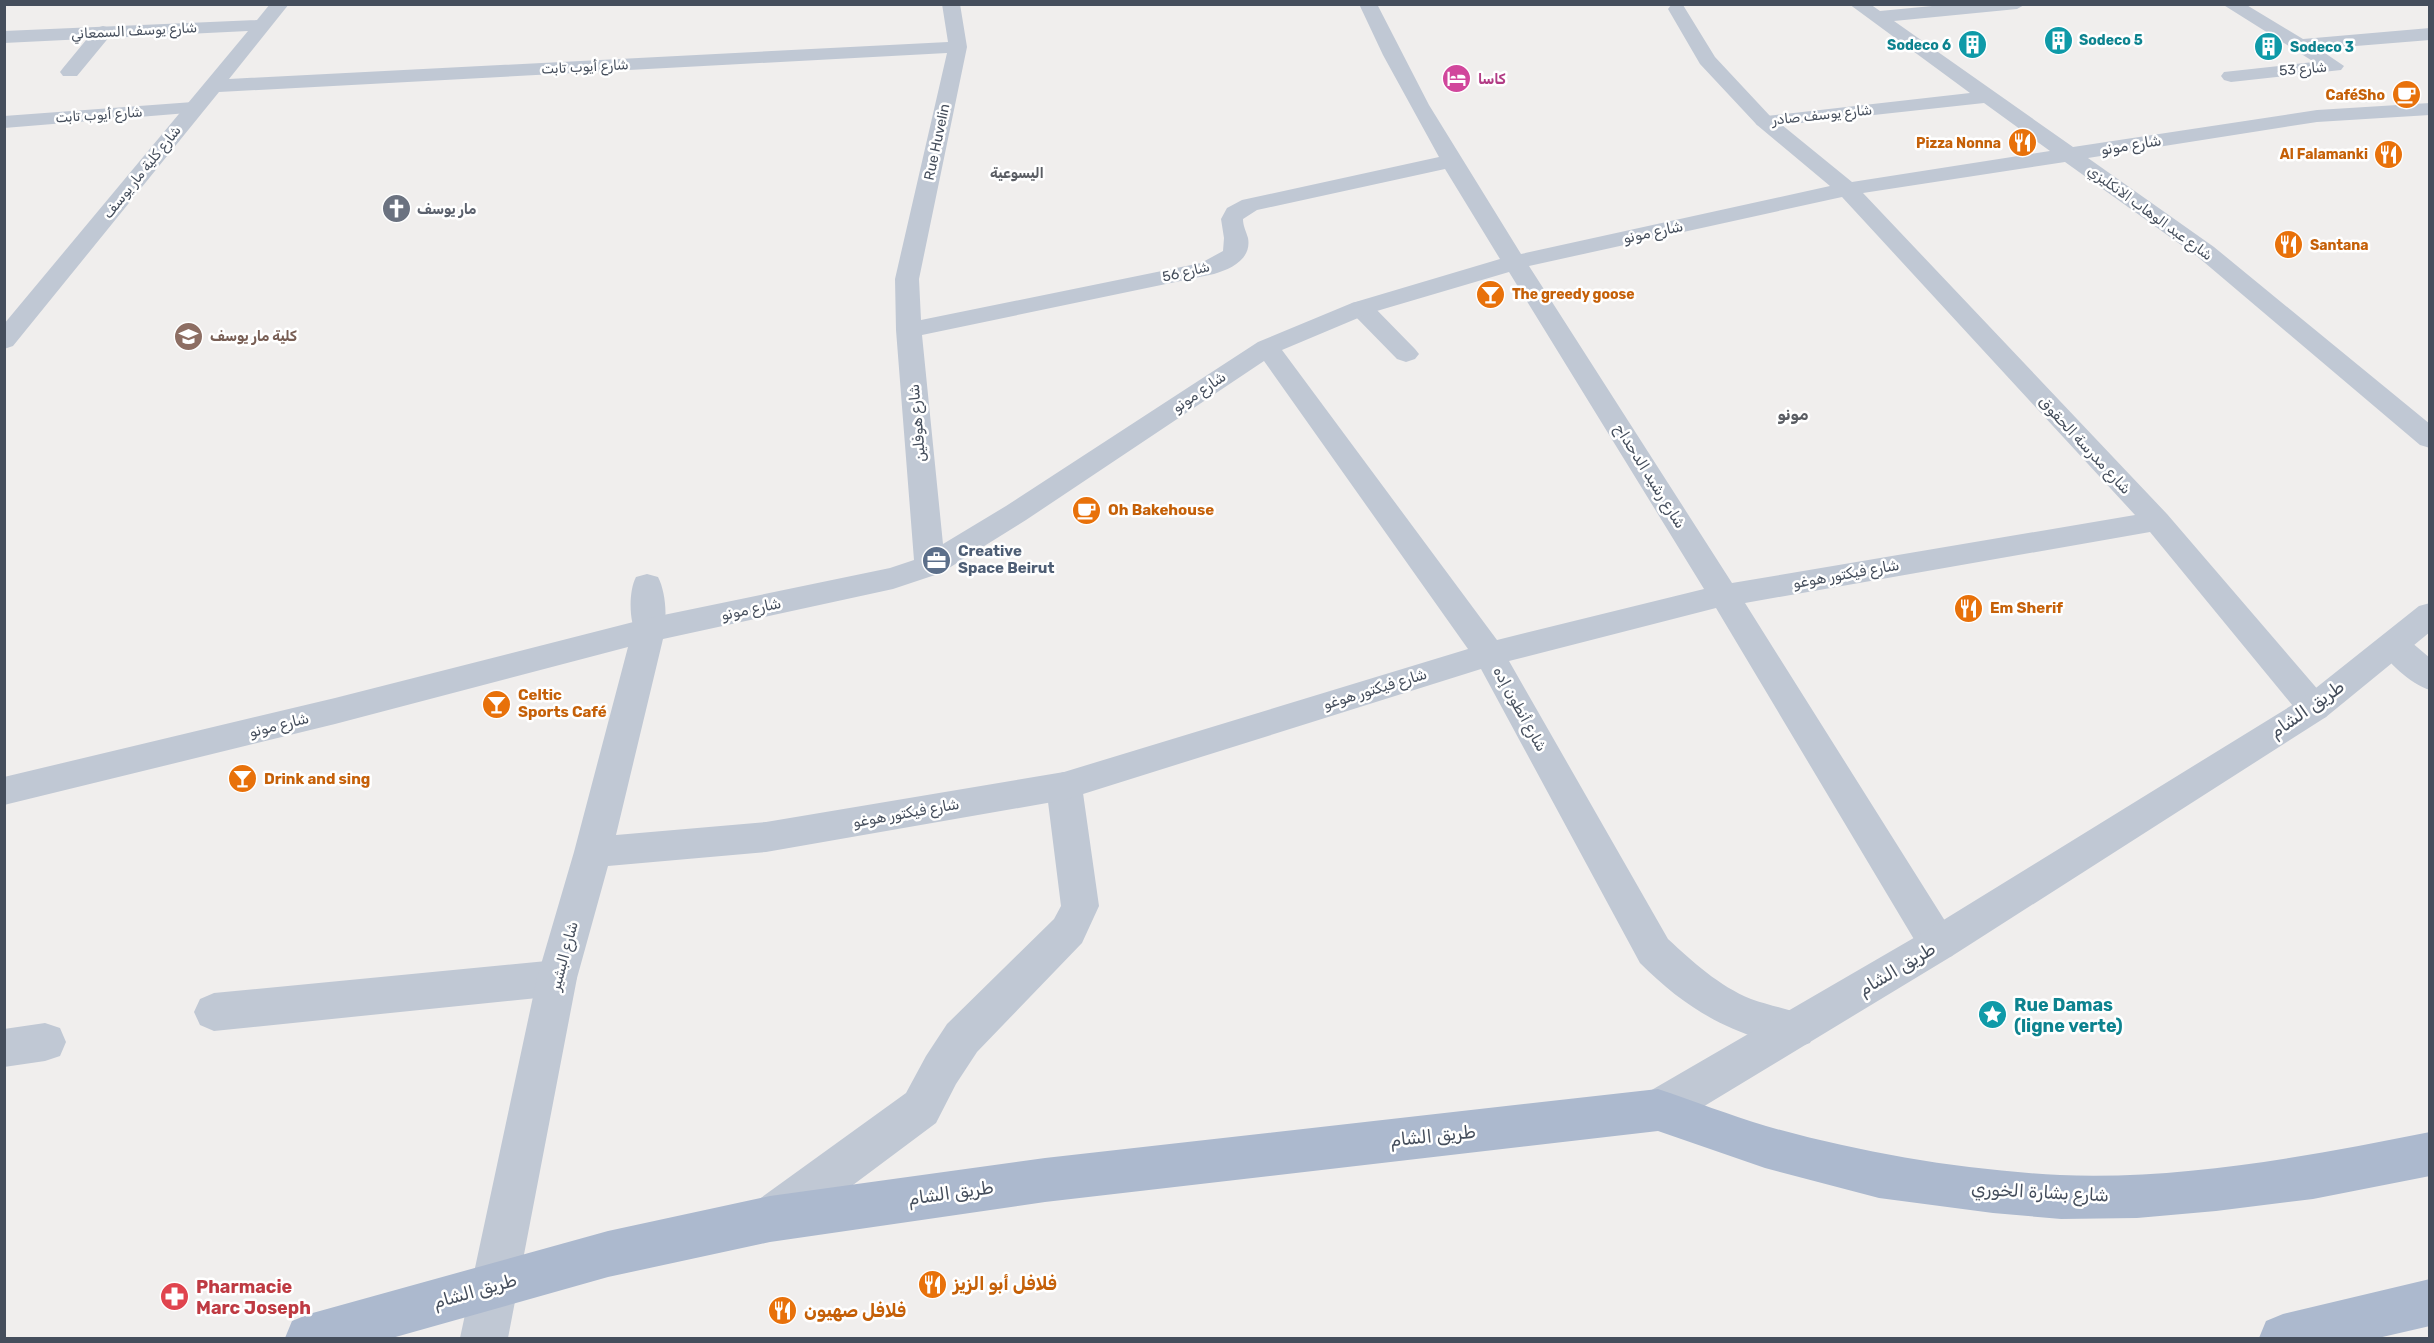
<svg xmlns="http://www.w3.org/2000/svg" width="2434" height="1343" viewBox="0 0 2434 1343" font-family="Rubik,'Noto Naskh Arabic',sans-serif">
  <rect width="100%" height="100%" fill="#f0eeed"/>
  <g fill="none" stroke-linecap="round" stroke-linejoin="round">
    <path fill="#c0c8d4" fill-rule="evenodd" d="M 2222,4 L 2245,4 L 2303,39 L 2430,28 L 2430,40 L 2319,49 L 2344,66 L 2341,70 L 2231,82 L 2224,80 L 2221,76 L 2224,72 L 2314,62 Z
      M 1671,5 L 1683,5 L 1715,57 L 1771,117 L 1774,121 L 1771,125 L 1764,127 L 1757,125 L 1700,64 L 1668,9 Z
      M 103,26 L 110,28 L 112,32 L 110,36 L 77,76 L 63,76 L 60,72 L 63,68 L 96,28 Z
      M 193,102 L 200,104 L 203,108 L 200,112 L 4,128 L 4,116 Z
      M 1361,301 L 1370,303 L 1415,349 L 1419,354 L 1415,359 L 1406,362 L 1397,359 L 1352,313 L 1349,308 L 1352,303 Z
      M 647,574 L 658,577 C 666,592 669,624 660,638 L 649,642 L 638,638 C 629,624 628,592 636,577 Z
      M 1064,772 L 1077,776 L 1082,786 L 1099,906 L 1082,943 L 977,1052 L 956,1084 L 936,1123 L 790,1232 L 774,1239 L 758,1232 L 751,1216 L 758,1200 L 906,1093 L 926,1056 L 947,1024 L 1054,919 L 1061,906 L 1046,786 L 1051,776 Z
      M 557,960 L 571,965 L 577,978 L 571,991 L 557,996 L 214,1031 L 200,1025 L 194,1012 L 200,999 L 214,993 Z
      M 45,1023 L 60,1028 L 66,1042 L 60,1056 L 45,1061 L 4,1067 L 4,1029 Z"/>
    <path fill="#c0c8d4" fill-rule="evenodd" d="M 270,4 L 289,4 L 229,79 L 948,42 L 942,4 L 960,4 L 967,47 L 919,279 L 921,320 L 1201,263 L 1223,251 L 1224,238 L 1221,219 L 1227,208 L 1242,200 L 1439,157 L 1383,55 L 1359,4 L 1377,4 L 1429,105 L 1521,254 L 1830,186 L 1757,125 L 1754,121 L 1757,117 L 1970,93 L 1849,4 L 1870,4 L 1880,11 L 1953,4 L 2026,4 L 2017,9 L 1894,21 L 2073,147 L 2317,110 L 2430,103 L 2430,115 L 2317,122 L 2088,158 L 2214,247 L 2430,424 L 2430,448 L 2420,445 L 2198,257 L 2065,162 L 1863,193 L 2167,514 L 2326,699 L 2331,708 L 2326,717 L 2314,721 L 2302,717 L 2150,532 L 1745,603 L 1952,932 L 1958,944 L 1952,956 L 1938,961 L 1924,956 L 1716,608 L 1509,661 L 1668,939 C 1693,962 1719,986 1751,999 C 1770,1006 1790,1009 1810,1017 L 1816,1030 L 1810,1043 C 1790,1051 1780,1045 1761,1039 C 1712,1024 1676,999 1640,963 L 1481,669 L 1064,800 L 766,852 L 608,866 L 577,978 L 508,1338 L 460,1338 L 537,978 L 574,852 L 628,647 L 335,724 L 4,805 L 4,777 L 335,698 L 649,618 L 890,568 L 914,560 L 896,330 L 895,279 L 947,53 L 219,92 L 13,346 L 4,349 L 4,324 L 248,31 L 4,43 L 4,31 L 257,20 ZM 1984,103 L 2050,151 L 1852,182 L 1782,125 ZM 1445,169 L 1500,259 L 1352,303 L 1258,342 L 1006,506 L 943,544 L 922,335 L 1214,274 C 1231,269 1252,259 1248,238 C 1246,231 1243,226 1243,219 L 1257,210 ZM 1842,197 L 2135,515 L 1732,583 L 1529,266 ZM 1509,272 L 1704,589 L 1497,640 L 1282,350 L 1370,313 ZM 1264,361 L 1468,649 L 1064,772 L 766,822 L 616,835 L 663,639 L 893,589 L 941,573 L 1026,520 Z
      M 2393,632 L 2404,636 L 2430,658 L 2430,690 C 2410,684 2387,662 2377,644 L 2382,636 Z"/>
    <path fill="#c0c8d4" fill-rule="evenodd" d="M 2430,603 L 2430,632 L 2326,717 L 1952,956 L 1673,1125 L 1658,1131 L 1643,1125 L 1637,1110 L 1643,1095 L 1924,932 L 2302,699 L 2419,606 Z"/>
    <path fill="#acb9ce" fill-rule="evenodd" d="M 1658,1089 C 1694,1101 1729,1115 1766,1126 C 1861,1153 1961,1170 2060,1175 C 2184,1180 2309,1156 2430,1132 L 2430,1176 L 2313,1199 L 2216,1211 L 2137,1218 L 2061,1219 L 1993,1213 L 1879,1198 L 1765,1168 L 1658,1131 L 1045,1202 L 770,1242 L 608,1277 L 392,1338 L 285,1338 L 292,1321 L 309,1314 L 608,1231 L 770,1196 L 1045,1158 Z
      M 2430,1279 L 2430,1326 L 2378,1338 L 2259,1338 L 2266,1321 L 2283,1314 Z"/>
  </g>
  <defs>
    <symbol id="building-disc" viewBox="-11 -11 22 22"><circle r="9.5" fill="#0f9aa8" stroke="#fff"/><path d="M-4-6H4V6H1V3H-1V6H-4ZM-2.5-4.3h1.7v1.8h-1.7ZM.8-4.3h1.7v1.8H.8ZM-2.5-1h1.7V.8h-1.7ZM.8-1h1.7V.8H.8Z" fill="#fff"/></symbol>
    <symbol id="hotel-disc" viewBox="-11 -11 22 22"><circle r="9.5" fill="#d1479c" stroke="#fff"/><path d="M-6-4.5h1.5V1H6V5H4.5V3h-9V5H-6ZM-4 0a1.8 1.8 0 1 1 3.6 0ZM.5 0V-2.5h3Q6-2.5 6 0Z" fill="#fff"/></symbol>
    <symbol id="cafe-disc" viewBox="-11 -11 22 22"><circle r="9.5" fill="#e8710a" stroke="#fff"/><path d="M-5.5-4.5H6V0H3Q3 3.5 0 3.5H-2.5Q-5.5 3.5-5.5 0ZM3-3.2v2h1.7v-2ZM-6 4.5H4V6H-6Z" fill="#fff"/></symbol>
    <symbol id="restaurant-disc" viewBox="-11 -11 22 22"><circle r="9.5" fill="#e8710a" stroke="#fff"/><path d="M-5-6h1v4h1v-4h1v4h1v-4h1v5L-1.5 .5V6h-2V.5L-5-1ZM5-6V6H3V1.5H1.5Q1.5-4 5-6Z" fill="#fff"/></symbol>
    <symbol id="church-disc" viewBox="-11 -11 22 22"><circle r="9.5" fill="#6b7280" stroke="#fff"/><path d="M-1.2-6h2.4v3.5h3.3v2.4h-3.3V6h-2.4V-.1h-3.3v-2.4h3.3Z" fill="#fff"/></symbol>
    <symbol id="bar-disc" viewBox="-11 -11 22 22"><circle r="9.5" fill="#e8710a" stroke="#fff"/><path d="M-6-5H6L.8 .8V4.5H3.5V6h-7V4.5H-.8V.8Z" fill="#fff"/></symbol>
    <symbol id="university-disc" viewBox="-11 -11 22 22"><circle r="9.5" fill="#8d6e63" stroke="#fff"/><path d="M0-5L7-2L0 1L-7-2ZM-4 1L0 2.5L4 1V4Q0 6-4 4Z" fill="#fff"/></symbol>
    <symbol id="office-disc" viewBox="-11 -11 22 22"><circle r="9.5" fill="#5c6f8a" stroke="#fff"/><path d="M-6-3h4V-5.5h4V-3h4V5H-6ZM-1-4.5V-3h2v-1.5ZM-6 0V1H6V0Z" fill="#fff"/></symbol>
    <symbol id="sight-disc" viewBox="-11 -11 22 22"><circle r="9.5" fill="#0f9aa8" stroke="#fff"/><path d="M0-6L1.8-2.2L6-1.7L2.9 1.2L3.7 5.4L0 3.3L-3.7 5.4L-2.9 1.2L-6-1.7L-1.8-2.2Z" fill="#fff"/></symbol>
    <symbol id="pharmacy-disc" viewBox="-11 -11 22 22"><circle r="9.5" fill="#e0444e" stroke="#fff"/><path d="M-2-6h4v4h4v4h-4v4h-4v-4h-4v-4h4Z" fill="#fff"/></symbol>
  </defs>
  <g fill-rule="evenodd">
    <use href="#building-disc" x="2042" y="24" width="33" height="33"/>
    <use href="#building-disc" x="1956" y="28" width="33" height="33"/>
    <use href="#building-disc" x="2252" y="30" width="33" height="33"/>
    <use href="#hotel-disc" x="1440" y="62" width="33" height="33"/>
    <use href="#cafe-disc" x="2390" y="78" width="33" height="33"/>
    <use href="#restaurant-disc" x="2006" y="126" width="33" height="33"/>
    <use href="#restaurant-disc" x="2372" y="138" width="33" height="33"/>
    <use href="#church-disc" x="380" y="192" width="33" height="33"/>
    <use href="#restaurant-disc" x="2272" y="228" width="33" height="33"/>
    <use href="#bar-disc" x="1474" y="278" width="33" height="33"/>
    <use href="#university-disc" x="172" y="320" width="33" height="33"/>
    <use href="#cafe-disc" x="1070" y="494" width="33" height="33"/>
    <use href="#office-disc" x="920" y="544" width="33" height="33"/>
    <use href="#restaurant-disc" x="1952" y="592" width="33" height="33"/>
    <use href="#bar-disc" x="480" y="688" width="33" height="33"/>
    <use href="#bar-disc" x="226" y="762" width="33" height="33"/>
    <use href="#sight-disc" x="1976" y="998" width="33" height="33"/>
    <use href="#restaurant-disc" x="916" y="1268" width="33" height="33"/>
    <use href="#pharmacy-disc" x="158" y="1280" width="33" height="33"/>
    <use href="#restaurant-disc" x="766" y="1294" width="33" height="33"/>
  </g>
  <g text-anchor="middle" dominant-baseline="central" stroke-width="5" stroke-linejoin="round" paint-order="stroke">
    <g font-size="14" fill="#454e5c" stroke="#fff">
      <text transform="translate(134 31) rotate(-3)">شارع يوسف السمعاني</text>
      <text transform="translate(585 67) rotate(-3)">شارع أيوب تابت</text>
      <text transform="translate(2303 69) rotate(-5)">شارع 53</text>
      <text transform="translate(99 115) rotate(-4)">شارع أيوب تابت</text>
      <text transform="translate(1822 115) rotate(-6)">شارع يوسف صادر</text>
      <text transform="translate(937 142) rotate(-78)">Rue Huvelin</text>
      <text transform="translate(142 172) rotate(-51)">شارع كلية مار يوسف</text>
      <text transform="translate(2150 213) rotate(36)">شارع عبد الوهاب الانكليزي</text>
      <text transform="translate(1186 272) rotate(-13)">شارع 56</text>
    </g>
    <g font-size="14" font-weight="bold" fill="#0d838f" stroke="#fff" text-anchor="start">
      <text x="2079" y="40">Sodeco 5</text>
      <text x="1951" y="45" text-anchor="end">Sodeco 6</text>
      <text x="2290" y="47">Sodeco 3</text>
    </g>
    <g font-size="14" font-weight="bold" fill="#b23c85" stroke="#fff" text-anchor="start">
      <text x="1478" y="79">كاسا</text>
    </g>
    <g font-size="14" font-weight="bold" fill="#c56008" stroke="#fff" text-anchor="end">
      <text x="2385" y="95">CaféSho</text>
      <text x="2001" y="143">Pizza Nonna</text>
      <text x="2368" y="154">Al Falamanki</text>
      <text x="2310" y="245" text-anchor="start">Santana</text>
      <text x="1512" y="294" text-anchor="start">The greedy goose</text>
    </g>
    <g font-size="14" font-weight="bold" fill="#5a5d63" stroke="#fff">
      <text x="1017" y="173">اليسوعية</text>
    </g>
    <g font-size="14" font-weight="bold" fill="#5b616d" stroke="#fff" text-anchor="start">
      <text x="417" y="209">مار يوسف</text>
    </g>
    <g font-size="14" font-weight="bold" fill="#785e54" stroke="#fff" text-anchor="start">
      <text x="210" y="336">كلية مار يوسف</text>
    </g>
    <g font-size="15" fill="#454e5c" stroke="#fff">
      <text transform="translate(2131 145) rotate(-9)">شارع مونو</text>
      <text transform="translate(1653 232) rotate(-12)">شارع مونو</text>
      <text transform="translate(1199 392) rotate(-34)">شارع مونو</text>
      <text transform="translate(917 423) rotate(-95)">شارع هوفلين</text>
      <text transform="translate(2085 445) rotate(47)">شارع مدرسة الحقوق</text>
      <text transform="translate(1650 476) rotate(58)">شارع رشيد الدحداح</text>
      <text transform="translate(1846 574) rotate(-10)">شارع فيكتور هوغو</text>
      <text transform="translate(751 609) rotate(-12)">شارع مونو</text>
      <text transform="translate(1375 689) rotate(-17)">شارع فيكتور هوغو</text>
      <text transform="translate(1520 709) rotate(61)">شارع أنطون إده</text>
      <text transform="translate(279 725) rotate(-14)">شارع مونو</text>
      <text transform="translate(906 813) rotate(-10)">شارع فيكتور هوغو</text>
      <text transform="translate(564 956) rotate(-75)">شارع البشير</text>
    </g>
    <g font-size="15" font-weight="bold" fill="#c56008" stroke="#fff" text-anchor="start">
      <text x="1108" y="510">Oh Bakehouse</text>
      <text x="1990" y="608">Em Sherif</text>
      <text x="518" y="695">Celtic<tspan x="518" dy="17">Sports Café</tspan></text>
      <text x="264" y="779">Drink and sing</text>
    </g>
    <g font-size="15" font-weight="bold" fill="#4e5e75" stroke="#fff" text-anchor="start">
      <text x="958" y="551">Creative<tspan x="958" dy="17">Space Beirut</tspan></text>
    </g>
    <g font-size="16" font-weight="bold" fill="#5a5d63" stroke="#fff">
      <text x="1793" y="414">مونو</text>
    </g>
    <g font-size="18" fill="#454e5c" stroke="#fff">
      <text transform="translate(2307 709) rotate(-35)">طريق الشام</text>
      <text transform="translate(1897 969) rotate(-31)">طريق الشام</text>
      <text transform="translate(1433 1136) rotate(-6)">طريق الشام</text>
      <text transform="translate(2040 1192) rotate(3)">شارع بشارة الخوري</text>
      <text transform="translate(951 1193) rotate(-8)">طريق الشام</text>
      <text transform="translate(475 1291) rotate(-16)">طريق الشام</text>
    </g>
    <g font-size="18" font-weight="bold" fill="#0d838f" stroke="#fff" text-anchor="start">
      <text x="2014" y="1005">Rue Damas<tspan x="2014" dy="21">(ligne verte)</tspan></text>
    </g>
    <g font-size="18" font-weight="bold" fill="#c56008" stroke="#fff" text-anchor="start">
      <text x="953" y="1284">فلافل أبو الزيز</text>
      <text x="804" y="1311">فلافل صهيون</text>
    </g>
    <g font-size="18" font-weight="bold" fill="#be3a42" stroke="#fff" text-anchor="start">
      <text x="196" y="1287">Pharmacie<tspan x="196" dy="21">Marc Joseph</tspan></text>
    </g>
  </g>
  <rect width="2434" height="1343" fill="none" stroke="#454e5c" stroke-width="12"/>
</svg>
